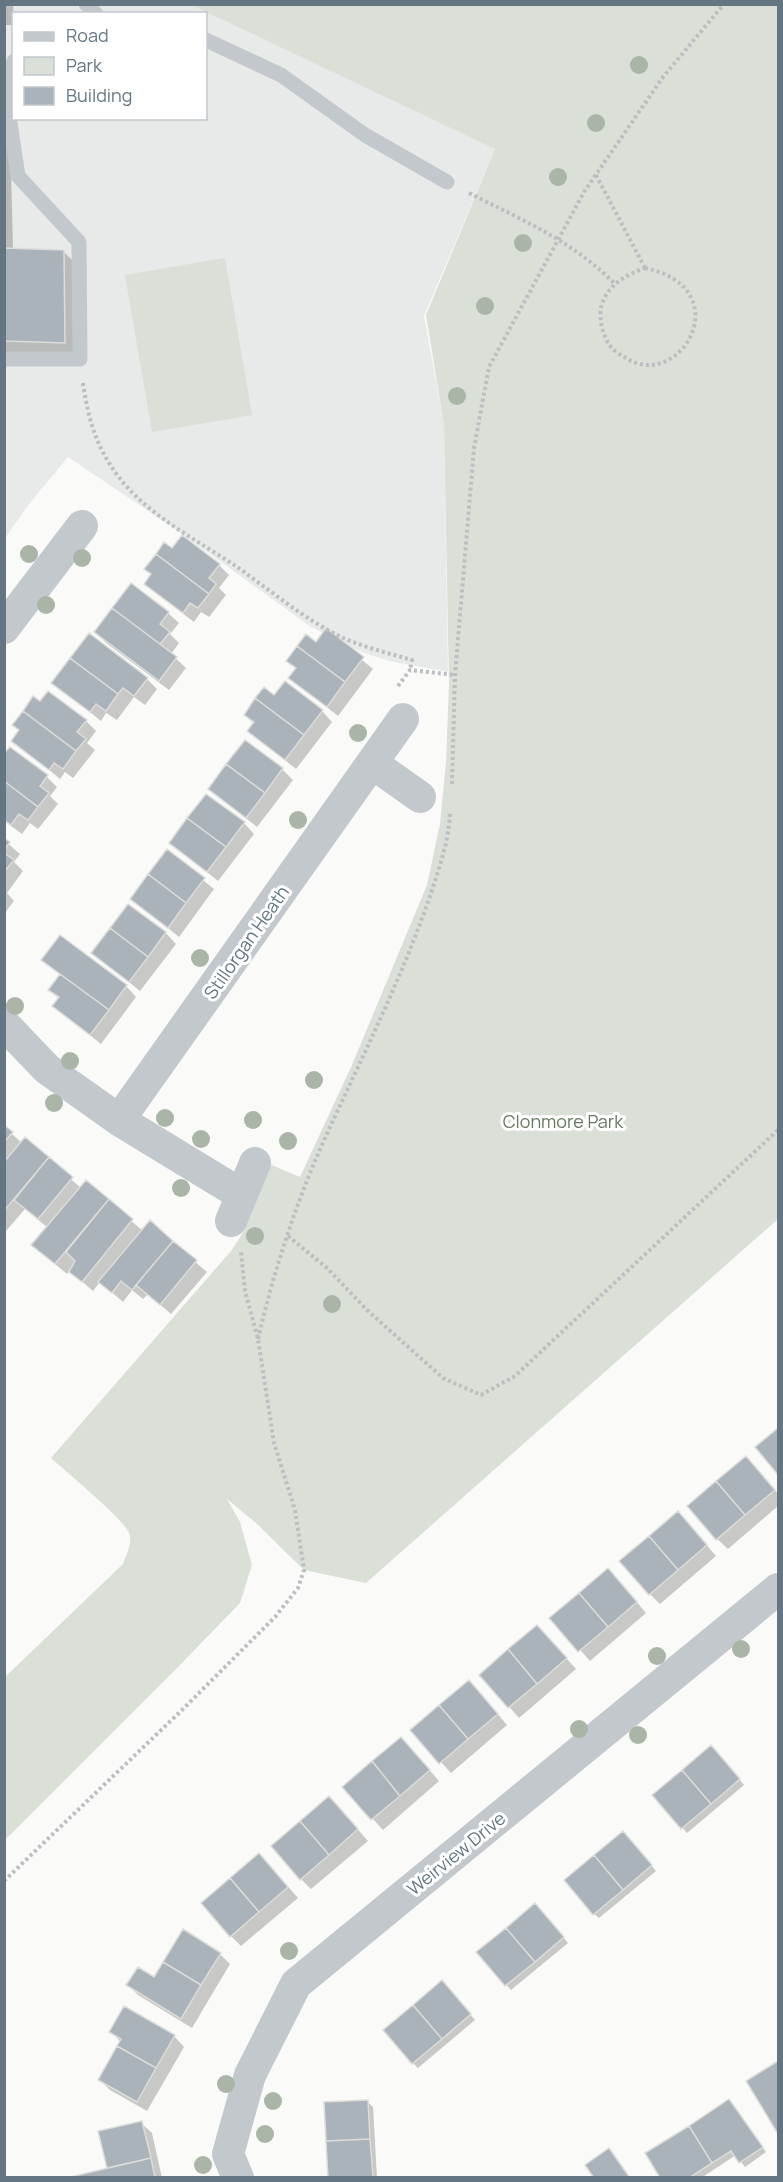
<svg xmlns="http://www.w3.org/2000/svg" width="783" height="2182" viewBox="0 0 783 2182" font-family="Manrope,sans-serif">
  <rect width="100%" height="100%" fill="#fafaf8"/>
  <path fill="#e8e9e9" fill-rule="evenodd" d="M 5,5 L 562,5 L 495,149 L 424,316 L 444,424 L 448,672 L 389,661 L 364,653 L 311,627 L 181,533 L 68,457 L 30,503 L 5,538 ZM 14,14 L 206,14 L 206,118 L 14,118 Z"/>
  <path fill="#dadfd7" d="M 198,4 L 778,5 L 778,1219 L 366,1583 L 304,1570 L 256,1523 L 227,1499 L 240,1522 L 252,1565 L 240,1603 L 176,1669 L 5,1840 L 5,1677 L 123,1564 C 126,1555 133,1542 129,1533 C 124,1519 65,1471 51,1458 L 231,1251 L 244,1231 L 269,1164 L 300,1177 L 352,1065 L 427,885 L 440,824 L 446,763 L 449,684 L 444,425 L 426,315 L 495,149 L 196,7 Z
    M 225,258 L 252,415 L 152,432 L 125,275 Z"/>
  <path fill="#0003" d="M 4,4 L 13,4 L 14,25 L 4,25 Z
    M 4,85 L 9,89 L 13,250 L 63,251 L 78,266 L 79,357 L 4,355 Z
    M 172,550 L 219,565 L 229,575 L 219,588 L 226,595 L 209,617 L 201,612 L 194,622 L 157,594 L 146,584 Z
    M 131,585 L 168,613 L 179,623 L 170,634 L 179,643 L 171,654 L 186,668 L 169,690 L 106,643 L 96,632 Z
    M 326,630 L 373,669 L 338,716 L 290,678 L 297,669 L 288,661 L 316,644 Z
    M 147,679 L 157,689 L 145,705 L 134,697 L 117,720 L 106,713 L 101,721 L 53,683 Z
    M 275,697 L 322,711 L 332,722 L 296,769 L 249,731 L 254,724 L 245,715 Z
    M 41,704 L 86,721 L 96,731 L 87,743 L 95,750 L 73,778 L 65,772 L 60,779 L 13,740 L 20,731 L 14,725 Z
    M 245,742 L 282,769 L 293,780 L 257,827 L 210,789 Z
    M 4,756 L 47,777 L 57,787 L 50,796 L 58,804 L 38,829 L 30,823 L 22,834 L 4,821 Z
    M 244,823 L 254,834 L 218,881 L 171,843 Z
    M 4,840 L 20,854 L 14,862 L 23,871 L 7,893 L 14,901 L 4,914 Z
    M 167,851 L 214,889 L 179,937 L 132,899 Z
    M 128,906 L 166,933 L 176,944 L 140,991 L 93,953 Z
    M 60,937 L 126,986 L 136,997 L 101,1044 L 54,1006 L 59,999 L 50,990 L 61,975 L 43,960 Z
    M 4,1127 L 22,1143 L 25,1139 L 81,1188 L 86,1182 L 143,1231 L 150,1223 L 207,1272 L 171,1314 L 148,1294 L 143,1299 L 132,1290 L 123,1302 L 100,1282 L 93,1291 L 69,1270 L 67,1274 L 44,1255 L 48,1228 L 25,1209 L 6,1231 L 4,1230 Z
    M 778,1430 L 778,1472 L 758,1448 Z
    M 756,1468 L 778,1494 L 778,1506 L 728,1549 L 717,1539 Z
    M 688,1523 L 716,1556 L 660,1604 L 650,1594 Z
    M 618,1580 L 646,1613 L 590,1661 L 552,1618 Z
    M 547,1637 L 576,1669 L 519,1718 L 481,1675 Z
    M 479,1692 L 507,1725 L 451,1773 L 412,1730 Z
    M 411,1749 L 439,1781 L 383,1830 L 344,1787 Z
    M 716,1752 L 744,1785 L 687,1833 L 655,1795 Z
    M 339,1808 L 368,1841 L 311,1889 L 301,1879 Z
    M 628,1838 L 656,1871 L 599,1918 L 594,1914 Z
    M 269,1865 L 298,1898 L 241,1946 L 231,1936 Z
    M 540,1910 L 568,1943 L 511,1990 L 479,1953 Z
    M 220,1954 L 230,1964 L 192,2028 L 138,1995 L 128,1985 L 154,1979 Z
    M 447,1987 L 475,2020 L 418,2068 L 413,2063 Z
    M 111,2032 L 174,2036 L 184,2047 L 147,2111 L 110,2090 L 100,2080 L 121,2042 Z
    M 778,2062 L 778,2132 L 748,2082 Z
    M 729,2101 L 766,2152 L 745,2167 L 736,2155 L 701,2178 L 662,2178 Z
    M 368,2102 L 373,2107 L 377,2178 L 329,2178 Z
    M 141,2123 L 152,2133 L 162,2178 L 74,2178 L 109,2169 L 100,2132 Z"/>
  <path fill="#aab3b9" stroke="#dcdcda" stroke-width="1.5" d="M 4,248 L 64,250 L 65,343 L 4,341 Z
    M 182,535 L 220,564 L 209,578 L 216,584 L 209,594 L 156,554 L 164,542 L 172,548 Z
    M 156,554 L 209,594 L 198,608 L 190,603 L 183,613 L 144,584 L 151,574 L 144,569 Z
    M 131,583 L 169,612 L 160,624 L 170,632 L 160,644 L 112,608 Z
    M 112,608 L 177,657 L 159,681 L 94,632 Z
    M 326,628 L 364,657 L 345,682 L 297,646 L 306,634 L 316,642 Z
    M 89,633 L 148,678 L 134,696 L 123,688 L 118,694 L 70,658 Z
    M 297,646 L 345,682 L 327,707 L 288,678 L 296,668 L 286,661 Z
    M 70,658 L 118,694 L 106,711 L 96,704 L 90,712 L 51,683 Z
    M 285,681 L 323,710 L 304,735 L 255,698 L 264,687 L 274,695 Z
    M 48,691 L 87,720 L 77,732 L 86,739 L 76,751 L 23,711 L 33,696 L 40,701 Z
    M 255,698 L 304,735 L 285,760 L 247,731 L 254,722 L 244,715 Z
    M 23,711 L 76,751 L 63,769 L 54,763 L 49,770 L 11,741 L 19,730 L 12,725 Z
    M 245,740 L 283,768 L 265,793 L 226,764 Z
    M 10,747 L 48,775 L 40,786 L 49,793 L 38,807 L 4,781 L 4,753 Z
    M 226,764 L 265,793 L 246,818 L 208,789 Z
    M 4,781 L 38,807 L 28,820 L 19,814 L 11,825 L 4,820 Z
    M 206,794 L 245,822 L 226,847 L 187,818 Z
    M 187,818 L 226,847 L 207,872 L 169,843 Z
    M 4,838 L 10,842 L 4,850 Z
    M 167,849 L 205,878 L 186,903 L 148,874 Z
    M 4,853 L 14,860 L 4,872 Z
    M 148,874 L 186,903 L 168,928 L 130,899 Z
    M 128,904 L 166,932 L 148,957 L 110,928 Z
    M 110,928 L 148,957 L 129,982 L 91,953 Z
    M 60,935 L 127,985 L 109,1010 L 41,960 Z
    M 60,974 L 109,1010 L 90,1035 L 52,1006 L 59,997 L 48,990 Z
    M 4,1125 L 13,1132 L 4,1142 Z
    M 25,1137 L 49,1157 L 4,1211 L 4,1162 Z
    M 49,1157 L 73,1177 L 38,1219 L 14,1200 Z
    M 86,1180 L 109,1199 L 55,1264 L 31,1245 Z
    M 109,1199 L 133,1219 L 82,1282 L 69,1272 L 75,1261 L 66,1252 Z
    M 150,1220 L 173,1241 L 132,1290 L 121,1281 L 112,1293 L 98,1282 Z
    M 173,1241 L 197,1260 L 160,1305 L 136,1285 Z
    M 778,1428 L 778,1475 L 755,1447 Z
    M 746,1456 L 775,1490 L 745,1515 L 716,1481 Z
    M 716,1481 L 745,1515 L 716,1540 L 687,1506 Z
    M 678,1511 L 707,1545 L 678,1570 L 649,1536 Z
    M 649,1536 L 678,1570 L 649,1595 L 619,1561 Z
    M 608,1568 L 637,1602 L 608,1627 L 579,1593 Z
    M 579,1593 L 608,1627 L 578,1652 L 549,1618 Z
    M 537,1625 L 567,1658 L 537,1684 L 508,1649 Z
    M 508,1649 L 537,1684 L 508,1708 L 479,1675 Z
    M 469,1680 L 498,1714 L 468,1739 L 439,1705 Z
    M 439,1705 L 468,1739 L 439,1764 L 410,1730 Z
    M 401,1737 L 430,1770 L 400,1796 L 372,1761 Z
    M 711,1745 L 740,1779 L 711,1804 L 682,1770 Z
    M 372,1761 L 400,1796 L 371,1820 L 342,1787 Z
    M 682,1770 L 711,1804 L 681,1829 L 652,1795 Z
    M 329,1796 L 358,1829 L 329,1855 L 300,1821 Z
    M 300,1821 L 329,1855 L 300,1880 L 271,1846 Z
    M 623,1831 L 652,1865 L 623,1890 L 594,1855 Z
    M 259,1853 L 288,1887 L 259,1912 L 230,1878 Z
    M 594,1855 L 623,1890 L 593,1915 L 564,1880 Z
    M 230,1878 L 259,1912 L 230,1937 L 201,1903 Z
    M 535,1903 L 564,1937 L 535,1962 L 506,1928 Z
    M 506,1928 L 535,1962 L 505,1986 L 476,1952 Z
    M 183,1929 L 221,1953 L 201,1985 L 163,1962 Z
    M 163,1962 L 201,1985 L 181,2019 L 126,1985 L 138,1967 L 154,1977 Z
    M 442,1980 L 471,2014 L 442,2039 L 413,2005 Z
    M 413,2005 L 442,2039 L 412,2064 L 383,2030 Z
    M 124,2006 L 175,2035 L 156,2068 L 117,2046 L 121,2039 L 109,2032 Z
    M 117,2046 L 156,2068 L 137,2102 L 98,2080 Z
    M 778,2061 L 778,2134 L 746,2081 Z
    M 729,2099 L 763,2147 L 739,2163 L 731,2151 L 712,2163 L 689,2126 Z
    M 368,2100 L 370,2139 L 326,2141 L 324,2102 Z
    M 142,2121 L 151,2158 L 107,2168 L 98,2131 Z
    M 689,2126 L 712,2163 L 689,2178 L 660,2178 L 645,2153 Z
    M 370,2139 L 373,2177 L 328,2178 L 326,2141 Z
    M 609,2148 L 630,2178 L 594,2178 L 585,2165 Z
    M 151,2158 L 155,2178 L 70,2178 L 70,2177 Z"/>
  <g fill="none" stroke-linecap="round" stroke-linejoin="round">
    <path stroke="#bbbfc2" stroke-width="4" stroke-dasharray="3 3" stroke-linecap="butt" d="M 596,175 L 645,268
      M 469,193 C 522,220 572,241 614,283
      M 645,268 C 737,287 685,386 631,361 C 622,356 612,351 607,341 C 589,303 610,280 645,268 Z
      M 83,383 C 88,418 96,447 118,476 C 147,515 197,540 237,567 C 270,590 303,618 339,636 C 362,647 388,653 412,660 L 410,670
      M 398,686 L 410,670 L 455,675
      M 452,784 L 455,675 L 474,448 L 489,367 L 584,192 L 663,77 L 724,4
      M 288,1236 L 328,1269 L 367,1310 L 443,1378 L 481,1395 L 515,1376 L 778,1130
      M 258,1339 C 275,1266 299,1193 331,1125 C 366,1049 403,975 430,896 C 439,868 449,842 450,812
      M 4,1881 L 183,1709 L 275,1617 L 298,1588 L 304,1570 L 295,1510 L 274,1443 L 258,1339 L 245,1291 L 241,1252"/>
    <path stroke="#c3c8cc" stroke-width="15" d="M 86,4 L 96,14
      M 206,40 L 281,75 L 365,135 L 447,182
      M 4,359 L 80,359 L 79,242 L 18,176 L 6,96 L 14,61"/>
    <path stroke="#c3c8cc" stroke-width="32" d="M 4,628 L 82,526
      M 372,763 L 420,797
      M 4,1024 L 47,1069 L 119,1120 L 242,1195
      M 119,1120 L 403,719
      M 231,1221 L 255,1163
      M 238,2178 L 228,2154 L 250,2075 L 296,1984 L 778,1589"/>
  </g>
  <g fill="#aab4a7">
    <circle cx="639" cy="65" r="9"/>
    <circle cx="596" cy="123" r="9"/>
    <circle cx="558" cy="177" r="9"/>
    <circle cx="523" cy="243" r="9"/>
    <circle cx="485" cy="306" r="9"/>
    <circle cx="457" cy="396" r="9"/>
    <circle cx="29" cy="554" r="9"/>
    <circle cx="82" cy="558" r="9"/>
    <circle cx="46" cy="605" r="9"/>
    <circle cx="358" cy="733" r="9"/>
    <circle cx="298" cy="820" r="9"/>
    <circle cx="200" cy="958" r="9"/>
    <circle cx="15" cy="1006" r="9"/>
    <circle cx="70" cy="1061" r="9"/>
    <circle cx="314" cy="1080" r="9"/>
    <circle cx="54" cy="1103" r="9"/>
    <circle cx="165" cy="1118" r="9"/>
    <circle cx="253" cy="1120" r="9"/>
    <circle cx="201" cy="1139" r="9"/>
    <circle cx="288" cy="1141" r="9"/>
    <circle cx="181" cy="1188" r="9"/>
    <circle cx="255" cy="1236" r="9"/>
    <circle cx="332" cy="1304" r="9"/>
    <circle cx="741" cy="1649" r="9"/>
    <circle cx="657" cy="1656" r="9"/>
    <circle cx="579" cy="1729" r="9"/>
    <circle cx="638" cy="1735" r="9"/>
    <circle cx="289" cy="1951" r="9"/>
    <circle cx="226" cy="2084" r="9"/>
    <circle cx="273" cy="2101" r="9"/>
    <circle cx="265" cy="2134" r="9"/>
    <circle cx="203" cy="2165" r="9"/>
  </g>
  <g text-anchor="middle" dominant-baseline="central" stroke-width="6" stroke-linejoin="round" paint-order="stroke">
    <g font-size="18" fill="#657683" stroke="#fff">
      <text transform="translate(246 942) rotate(-55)">Stillorgan Heath</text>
      <text transform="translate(456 1853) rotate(-39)">Weirview Drive</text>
    </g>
    <g font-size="18" fill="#687a64" stroke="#fff">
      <text x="563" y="1121">Clonmore Park</text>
    </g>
  </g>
  <rect width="783" height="2182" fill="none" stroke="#657683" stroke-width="12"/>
  <rect x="12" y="12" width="195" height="108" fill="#ffffff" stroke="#c1c8cd" stroke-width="1.5"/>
  <rect x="24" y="32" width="30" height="9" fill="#c3c8cc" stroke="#c1c8cd" stroke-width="1.5"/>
  <text x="66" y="42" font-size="18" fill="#657683">Road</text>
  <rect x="24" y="57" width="30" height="18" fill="#dadfd7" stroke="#c1c8cd" stroke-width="1.5"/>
  <text x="66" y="72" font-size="18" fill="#657683">Park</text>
  <rect x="24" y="87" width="30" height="18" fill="#aab3b9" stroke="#c1c8cd" stroke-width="1.5"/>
  <text x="66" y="102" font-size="18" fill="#657683">Building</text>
</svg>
